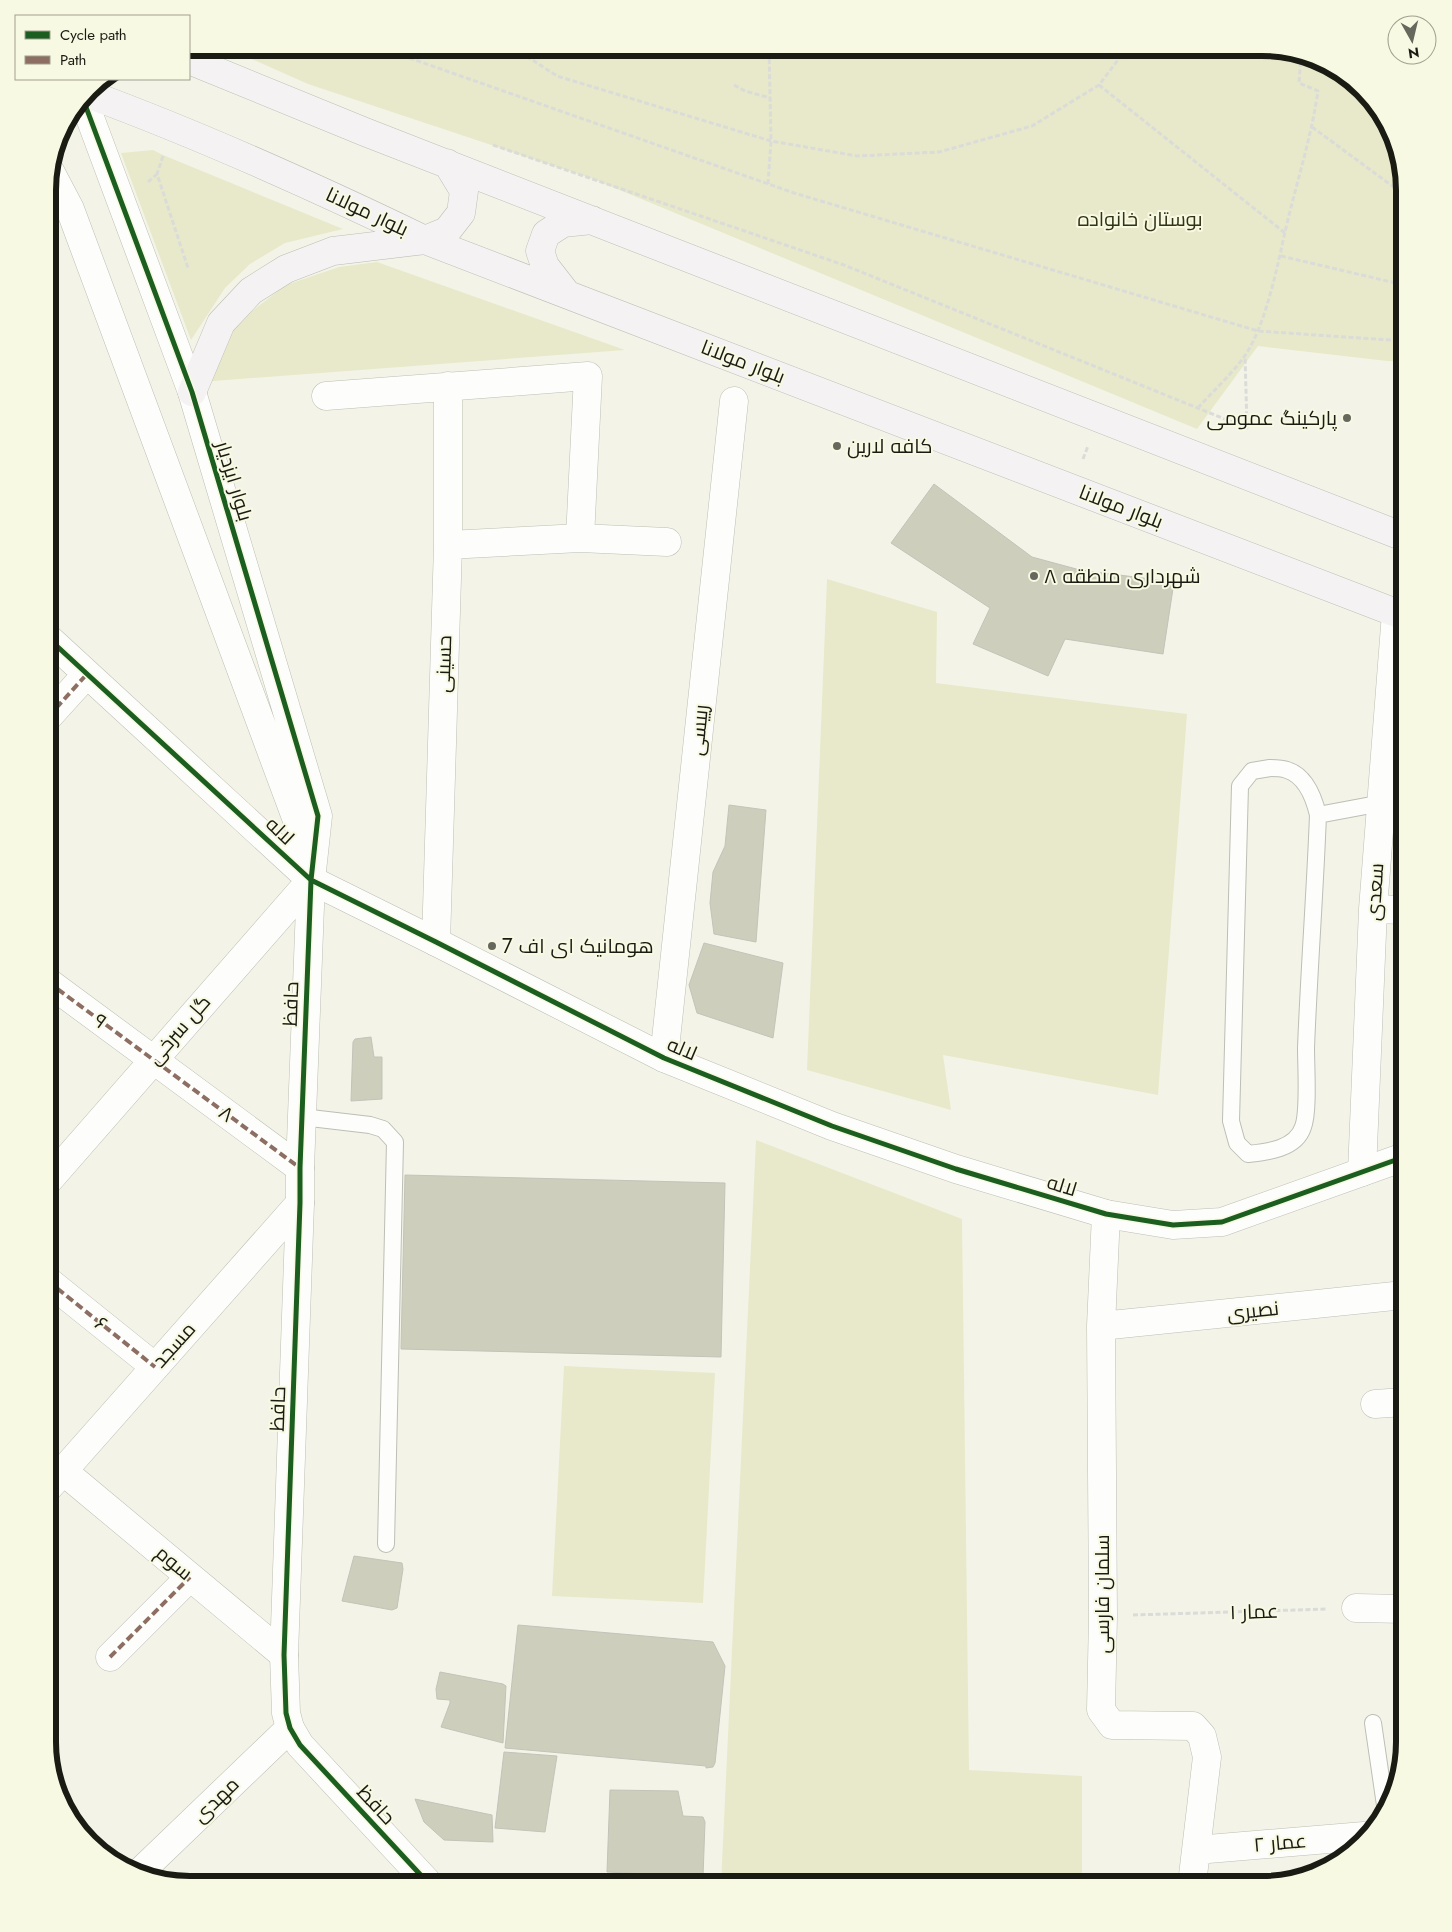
<svg xmlns="http://www.w3.org/2000/svg" width="1452" height="1932" viewBox="0 0 1452 1932" font-family="Jost,Cairo,sans-serif">
  <rect width="100%" height="100%" fill="#f3f4e7"/>
  <path fill="#e8e9ca" d="M 227,48 L 1271,48 L 1333,66 L 1381,111 L 1404,190 L 1404,361 L 1387,361 L 1258,346 L 1197,429 L 593,179 L 308,84 Z
    M 153,150 L 163,155 L 343,229 L 285,243 L 250,264 L 225,288 L 191,340 L 121,153 Z
    M 377,262 L 625,350 L 201,382 L 226,331 L 286,285 L 339,267 Z
    M 827,579 L 937,612 L 936,683 L 1187,714 L 1158,1095 L 943,1055 L 951,1110 L 807,1070 Z
    M 756,1140 L 962,1219 L 969,1770 L 1082,1776 L 1082,1884 L 721,1884 Z
    M 564,1366 L 715,1373 L 703,1603 L 552,1596 Z"/>
  <path fill="#cdcebb" stroke="#c3c3b9" d="M 934,484 L 1032,557 L 1080,570 L 1174,582 L 1163,654 L 1065,639 L 1048,676 L 973,644 L 990,608 L 891,543 Z
    M 729,805 L 766,810 L 756,942 L 714,934 L 710,903 L 713,872 L 725,846 Z
    M 704,943 L 783,963 L 773,1038 L 697,1013 L 689,985 Z
    M 371,1037 L 374,1057 L 382,1057 L 382,1099 L 351,1101 L 353,1042 L 355,1039 Z
    M 405,1175 L 725,1183 L 721,1357 L 401,1349 Z
    M 354,1556 L 402,1563 L 403,1569 L 397,1608 L 392,1610 L 342,1601 Z
    M 518,1625 L 713,1642 L 725,1666 L 715,1763 L 713,1767 L 706,1768 L 706,1766 L 505,1748 Z
    M 440,1672 L 503,1684 L 506,1686 L 503,1743 L 441,1727 L 450,1703 L 450,1700 L 437,1699 L 436,1689 Z
    M 504,1752 L 557,1756 L 545,1832 L 495,1828 Z
    M 610,1790 L 678,1791 L 683,1816 L 703,1817 L 705,1822 L 703,1877 L 607,1872 Z
    M 415,1799 L 492,1815 L 493,1842 L 444,1840 L 424,1822 Z"/>
  <g fill="none" stroke-linecap="round" stroke-linejoin="round">
    <defs>
      <path id="service" d="M 1270,768 C 1275,768 1282,768 1287,770 C 1306,776 1314,798 1318,815 C 1315,893 1309,970 1306,1048 C 1306,1067 1309,1112 1303,1127 C 1296,1149 1267,1152 1248,1154 L 1237,1143 L 1231,1121 L 1240,786 L 1252,771 Z
        M 1318,815 L 1382,803
        M 302,1117 L 370,1125 L 383,1129 L 395,1142 L 386,1544
        M 1373,1723 L 1386,1812"/>
      <path id="minor" d="M 326,396 L 588,376 L 580,538
        M 448,545 L 580,538 L 667,542
        M 48,717 L 87,674
        M 1373,909 L 1404,910
        M 436,942 L 448,545 L 448,386
        M 48,982 L 300,1168
        M 664,1058 L 734,401
        M 1362,1172 L 1373,909 L 1396,613
        M 48,1181 L 311,880 L 48,638
        M 1106,1214 L 1101,1326 L 1103,1616 L 1101,1710 L 1112,1725 L 1193,1726 L 1202,1736 L 1207,1757 L 1192,1884
        M 48,1281 L 155,1367
        M 1101,1326 L 1404,1295
        M 1375,1404 L 1404,1402
        M 63,1471 L 284,1655
        M 48,1488 L 300,1203
        M 1356,1608 L 1404,1609
        M 110,1657 L 190,1577
        M 1196,1850 L 1364,1836
        M 141,1871 L 290,1728"/>
      <path id="tertiary" d="M 83,99 L 192,392 L 318,816 L 311,880 L 300,1168 L 300,1203 L 284,1655 L 286,1713 L 290,1728 L 300,1745 L 429,1884
        M 50,171 L 70,209 L 298,823 L 306,859
        M 311,880 L 436,942 L 664,1058 L 832,1126 L 956,1169 L 1106,1214 L 1173,1225 L 1222,1222 L 1404,1157"/>
      <path id="secondary" d="M 189,60 L 365,132 L 1404,537
        M 88,94 C 203,136 315,187 425,240 L 1404,616
        M 566,293 L 545,266 L 540,251 L 546,234 L 563,223 L 592,220
        M 192,392 L 221,323 L 251,291 L 286,269 L 333,251 L 425,240 L 447,231 L 461,213 L 464,191 L 447,163"/>
    </defs>
    <use href="#service" stroke="#bdbeb4" stroke-width="18"/>
    <use href="#minor" stroke="#bdbeb4" stroke-width="29"/>
    <use href="#tertiary" stroke="#bdbeb4" stroke-width="29"/>
    <use href="#secondary" stroke="#bdbeb4" stroke-width="29"/>
    <path stroke="#dbdbd8" stroke-width="3" stroke-dasharray="5 2.5" stroke-linecap="butt" d="M 381,48 L 794,193 L 1258,331 L 1404,341
      M 514,48 L 557,76 L 771,141 L 857,156 L 939,152 L 1032,126 L 1099,85 L 1127,48
      M 734,85 L 745,91 L 770,98
      M 1099,85 L 1285,233
      M 1312,127 L 1395,188 L 1404,198
      M 493,145 L 844,265 L 1247,428 L 1245,355
      M 163,156 L 157,174 L 188,268
      M 148,182 L 157,174
      M 768,184 L 771,141 L 769,48
      M 1281,256 L 1404,285
      M 1198,408 C 1213,391 1233,373 1246,354 C 1266,323 1277,268 1285,232 C 1296,184 1311,139 1318,91 L 1299,83 L 1301,57
      M 1083,459 L 1088,446
      M 1133,1615 L 1327,1609"/>
    <use href="#service" stroke="#fdfdfb" stroke-width="16"/>
    <use href="#minor" stroke="#fdfdfb" stroke-width="28"/>
    <use href="#tertiary" stroke="#fdfdfb" stroke-width="28"/>
    <use href="#secondary" stroke="#f4f2f3" stroke-width="28"/>
    <path stroke="#8d6e63" stroke-width="4" stroke-dasharray="8 4" stroke-linecap="butt" d="M 48,717 L 87,674
      M 48,982 L 300,1168
      M 48,1281 L 155,1367
      M 110,1657 L 190,1577"/>
    <defs>
      <path id="cycleway" d="M 83,99 L 192,392 L 318,816 L 311,880 L 300,1168 L 300,1203 L 284,1655 L 286,1713 L 290,1728 L 300,1745 L 429,1884
        M 48,638 L 311,880 L 436,942 L 664,1058 L 832,1126 L 956,1169 L 1106,1214 L 1173,1225 L 1222,1222 L 1404,1157"/>
    </defs>
    <use href="#cycleway" stroke="#f8f9e2" stroke-width="8"/>
    <use href="#cycleway" stroke="#1b5e20" stroke-width="5"/>
  </g>
  <g fill="#66675d" stroke="#f8f9e2" stroke-width="2">
    <circle cx="1347" cy="418" r="5"/>
    <circle cx="837" cy="446" r="5"/>
    <circle cx="1034" cy="576" r="5"/>
    <circle cx="492" cy="946" r="5"/>
  </g>
  <g text-anchor="middle" dominant-baseline="central" stroke-width="4" stroke-linejoin="round" paint-order="stroke">
    <g font-size="20" fill="#1a1b13" stroke="#f8f9e2">
      <text transform="translate(367 212) rotate(25)">بلوار مولانا</text>
      <text transform="translate(743 362) rotate(21)">بلوار مولانا</text>
      <text transform="translate(234 481) rotate(73)">بلوار ایزدیار</text>
      <text transform="translate(1121 507) rotate(21)">بلوار مولانا</text>
      <text transform="translate(444 664) rotate(-88)">حسینی</text>
      <text transform="translate(699 730) rotate(-84)">رییسی</text>
      <text transform="translate(280 831) rotate(43)">لاله</text>
      <text transform="translate(1375 892) rotate(-86)">سعدی</text>
      <text transform="translate(291 1004) rotate(-88)">حافظ</text>
      <text transform="translate(100 1021) rotate(36)">۹</text>
      <text transform="translate(179 1030) rotate(-49)">گل سرخی</text>
      <text transform="translate(682 1049) rotate(23)">لاله</text>
      <text transform="translate(226 1114) rotate(36)">۸</text>
      <text transform="translate(1062 1186) rotate(17)">لاله</text>
      <text transform="translate(1253 1311) rotate(-6)">نصیری</text>
      <text transform="translate(101 1324) rotate(39)">۶</text>
      <text transform="translate(174 1345) rotate(-48)">مسجد</text>
      <text transform="translate(278 1409) rotate(-88)">حافظ</text>
      <text transform="translate(174 1563) rotate(40)">سوم</text>
      <text transform="translate(1102 1594) rotate(-90)">سلمان فارسی</text>
      <text transform="translate(1254 1612) rotate(-2)">عمار ۱</text>
      <text transform="translate(216 1800) rotate(-44)">مهدی</text>
      <text transform="translate(376 1805) rotate(47)">حافظ</text>
      <text transform="translate(1280 1843) rotate(-5)">عمار ۲</text>
    </g>
    <g font-size="20" fill="#323214" stroke="#f8f9e2">
      <text x="1140" y="219">بوستان خانواده</text>
    </g>
    <g font-size="20" fill="#1a1b13" stroke="#f8f9e2" text-anchor="start">
      <text x="1337" y="418" text-anchor="end">پارکینگ عمومی</text>
      <text x="847" y="446">کافه لارین</text>
      <text x="1044" y="576">شهرداری منطقه ۸</text>
      <text x="502" y="946">هومانیک ای اف 7</text>
    </g>
  </g>
  <path d="M0 0H1452V1932H0ZM190 56H1262A134 134 0 0 1 1396 190V1742A134 134 0 0 1 1262 1876H190A134 134 0 0 1 56 1742V190A134 134 0 0 1 190 56Z" fill="#f8f9e2" fill-rule="evenodd"/>
  <path fill="none" stroke="#1a1b13" stroke-width="6" d="M190 56H1262A134 134 0 0 1 1396 190V1742A134 134 0 0 1 1262 1876H190A134 134 0 0 1 56 1742V190A134 134 0 0 1 190 56Z"/>
  <rect x="15" y="15" width="175" height="65" fill="#f8f9e2" stroke="#9fa08f"/>
  <rect x="25" y="31" width="25" height="8" fill="#1b5e20" stroke="#9fa08f"/>
  <text x="60" y="40" font-size="15" fill="#1a1b13">Cycle path</text>
  <rect x="25" y="56" width="25" height="8" fill="#8d6e63" stroke="#9fa08f"/>
  <text x="60" y="65" font-size="15" fill="#1a1b13">Path</text>
  <g transform="translate(1412 40) rotate(172)"><circle r="24" fill="#f8f9e2" stroke="#9fa08f"/>
  <path d="M0-4L9 19L0 12L-9 19Z" fill="#66675d"/>
  <text y="-8" font-size="14" font-weight="bold" text-anchor="middle" fill="#1a1b13">N</text>
  </g>
</svg>
